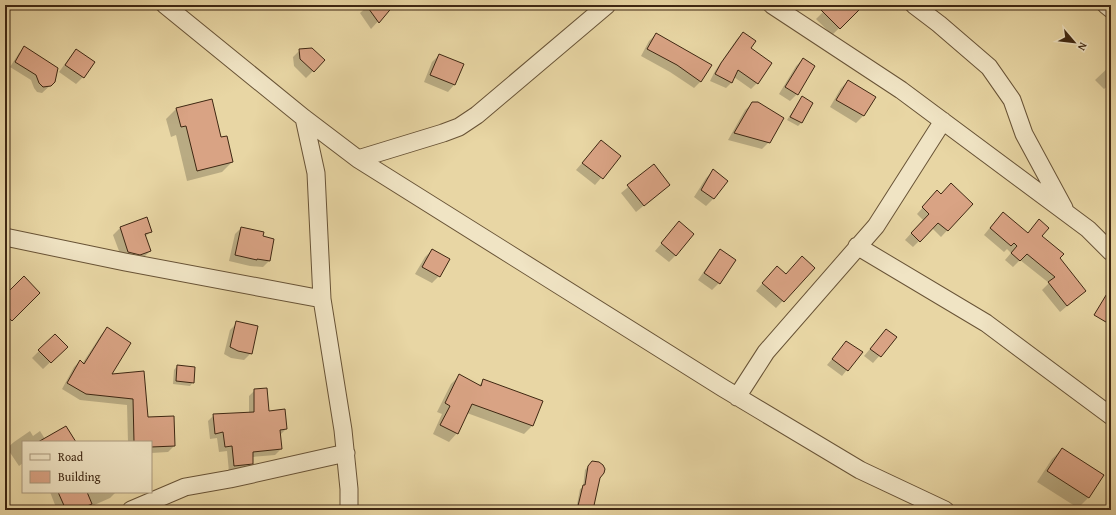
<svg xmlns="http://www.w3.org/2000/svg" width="1116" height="515" viewBox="0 0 1116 515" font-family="'Gentium Book Plus',serif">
  <rect width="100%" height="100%" fill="#e8d6a4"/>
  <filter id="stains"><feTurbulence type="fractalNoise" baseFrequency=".005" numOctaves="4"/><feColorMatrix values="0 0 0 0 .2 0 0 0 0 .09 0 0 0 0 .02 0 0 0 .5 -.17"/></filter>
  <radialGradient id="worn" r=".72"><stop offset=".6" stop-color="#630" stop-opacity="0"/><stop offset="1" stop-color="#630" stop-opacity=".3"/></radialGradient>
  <path fill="#0003" d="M 369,5 L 393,5 L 371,29 L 360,13 Z
    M 830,5 L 861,5 L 862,6 L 832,35 L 816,19 Z
    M 743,33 L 749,49 L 757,83 L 751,89 L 734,77 L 732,82 L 726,88 L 710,81 L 715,71 L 737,39 Z
    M 656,34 L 701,81 L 694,88 L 670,72 L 641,56 L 649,41 Z
    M 25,48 L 54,82 L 42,93 L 37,92 L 34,88 L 31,80 L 10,67 L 19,53 Z
    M 76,50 L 83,77 L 76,84 L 59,72 L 70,57 Z
    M 300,50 L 324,60 L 306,78 L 294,66 L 293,57 Z
    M 439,55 L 463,65 L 454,85 L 448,92 L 424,82 L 432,62 Z
    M 803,59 L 797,94 L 790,101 L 779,94 L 796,66 Z
    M 1111,65 L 1111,83 L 1104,89 L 1095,80 Z
    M 848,81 L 874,97 L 863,116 L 856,123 L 830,107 L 841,88 Z
    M 802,97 L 812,103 L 801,123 L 798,126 L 787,120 Z
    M 753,103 L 769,142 L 762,149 L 728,140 L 745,110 Z
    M 176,109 L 221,138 L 232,162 L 222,172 L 187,181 L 176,135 L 171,137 L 166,119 Z
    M 601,141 L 620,156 L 595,185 L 576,170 Z
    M 654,166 L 669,185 L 636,212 L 621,193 Z
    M 713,171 L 726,181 L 713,199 L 706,206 L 694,197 L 706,178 Z
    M 941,195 L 972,204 L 941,237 L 932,228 L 913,247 L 905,240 L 923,220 L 917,214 L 931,198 Z
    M 997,219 L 1027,234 L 1039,221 L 1041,236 L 1085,291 L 1060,312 L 1042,290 L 1049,283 L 1020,260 L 1013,267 L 1005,260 L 1011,253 L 1007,249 L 1004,252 L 984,235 Z
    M 679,223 L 676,255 L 669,262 L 655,251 Z
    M 120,228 L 151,231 L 145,237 L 150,251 L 143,258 L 122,259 L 113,235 Z
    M 241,228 L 261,237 L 273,239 L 269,261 L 263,267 L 250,266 L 229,261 L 235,234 Z
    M 432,250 L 439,276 L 432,283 L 415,274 L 425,257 Z
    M 720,250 L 719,283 L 712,290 L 698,280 L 714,257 Z
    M 814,268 L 776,308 L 756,291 L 770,274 L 786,275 Z
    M 38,293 L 5,326 L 5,296 Z
    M 237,323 L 251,353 L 244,360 L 231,358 L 224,354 L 230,330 Z
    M 107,328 L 110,375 L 143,372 L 147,418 L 174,446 L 168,452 L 151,453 L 151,442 L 128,442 L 127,405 L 80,400 L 62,389 L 74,367 L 80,361 L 82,364 L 101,335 Z
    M 886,330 L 896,337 L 873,363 L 864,356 Z
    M 55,335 L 66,347 L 43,369 L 32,358 Z
    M 846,342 L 861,352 L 842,376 L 827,365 Z
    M 177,366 L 193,382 L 190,386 L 173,384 L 174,370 Z
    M 1111,368 L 1111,378 L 1107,375 Z
    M 459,376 L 478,386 L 484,381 L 541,402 L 532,426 L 524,434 L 467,413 L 457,433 L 449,442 L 433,434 L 442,414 L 437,412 L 451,384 Z
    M 255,390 L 268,412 L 286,429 L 280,435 L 281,449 L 275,455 L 252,457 L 252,463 L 246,469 L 229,472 L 227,451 L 219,452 L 217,438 L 210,439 L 208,421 L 214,415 L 249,414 L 249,396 Z
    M 30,431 L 33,436 L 40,431 L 45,439 L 75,442 L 23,442 L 23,463 L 19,466 L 7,448 L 14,442 Z
    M 1062,449 L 1103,475 L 1088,498 L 1078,508 L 1037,482 L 1052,459 Z
    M 589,465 L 599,477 L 592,510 L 576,510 L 580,489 L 583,487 L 585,470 Z
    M 50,492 L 116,492 L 110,498 L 83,510 L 57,510 Z
    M 1110,505 L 1111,510 L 1105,510 Z"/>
  <path fill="#d9a384" stroke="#3e2712" d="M 366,5 L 394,5 L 379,23 Z
    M 816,5 L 864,5 L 840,29 Z
    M 743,32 L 756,41 L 751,48 L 772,63 L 758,84 L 738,70 L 732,83 L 715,74 L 721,63 Z
    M 656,33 L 712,65 L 701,82 L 677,65 L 647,49 Z
    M 24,46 L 58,68 L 55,82 L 51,86 L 43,87 L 39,83 L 36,75 L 15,62 Z
    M 312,48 L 325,60 L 314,72 L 300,59 L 299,49 Z
    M 76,49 L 95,62 L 84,78 L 65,65 Z
    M 439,54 L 464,64 L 455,85 L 430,75 Z
    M 803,58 L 815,66 L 798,95 L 785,87 Z
    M 848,80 L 876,97 L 864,116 L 836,100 Z
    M 802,96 L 813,103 L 802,123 L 790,117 Z
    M 212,99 L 221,137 L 227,136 L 233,162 L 197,171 L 186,126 L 181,127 L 176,108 Z
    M 752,102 L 758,102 L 784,118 L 770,143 L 734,133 Z
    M 601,140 L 621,156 L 603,179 L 582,163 Z
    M 654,164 L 670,185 L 644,206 L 627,185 Z
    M 713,169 L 728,181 L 714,199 L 701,190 Z
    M 951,183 L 973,204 L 948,231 L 938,223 L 920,242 L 911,233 L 929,214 L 922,207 L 937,190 L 941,194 Z
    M 1003,212 L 1028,233 L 1039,219 L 1049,228 L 1042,236 L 1064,254 L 1060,258 L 1086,291 L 1067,306 L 1048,282 L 1055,277 L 1027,254 L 1020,261 L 1011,253 L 1017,246 L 1014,243 L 1011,246 L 990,228 Z
    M 147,217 L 152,232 L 145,234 L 151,251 L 140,255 L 128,252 L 120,227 Z
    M 679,221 L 694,234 L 676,256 L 661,243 Z
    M 241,227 L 264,232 L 263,236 L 274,239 L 270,261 L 257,259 L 257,260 L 235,255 Z
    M 432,249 L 450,259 L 440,277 L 422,267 Z
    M 720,249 L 736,260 L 720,284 L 704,273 Z
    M 802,256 L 815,268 L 784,302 L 762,283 L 777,266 L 786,274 Z
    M 24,276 L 40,293 L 12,321 L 5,314 L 5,295 Z
    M 1111,287 L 1111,325 L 1094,315 Z
    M 236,321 L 258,326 L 252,354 L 238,351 L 230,347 Z
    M 107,327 L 131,343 L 112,374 L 144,371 L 148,417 L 174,416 L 175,446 L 151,447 L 151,442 L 134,442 L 133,399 L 86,394 L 67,383 L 80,360 L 84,364 Z
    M 886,329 L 897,337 L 881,357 L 870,349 Z
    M 55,334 L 68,347 L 51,363 L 38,350 Z
    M 846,341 L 863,352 L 848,371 L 832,359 Z
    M 177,365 L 195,367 L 194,383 L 176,381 Z
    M 459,374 L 481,386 L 483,379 L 543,401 L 533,426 L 472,404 L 458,434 L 440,425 L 450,406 L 445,403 Z
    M 267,388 L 269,411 L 285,409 L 287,429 L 280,430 L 282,449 L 253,452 L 253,464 L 234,466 L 232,446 L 225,447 L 223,432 L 215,434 L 213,414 L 254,412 L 254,389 Z
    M 66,426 L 76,442 L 38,442 Z
    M 1062,448 L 1104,475 L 1089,498 L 1047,471 Z
    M 592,461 L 599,462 L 603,465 L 605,469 L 604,473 L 600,478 L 593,510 L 581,510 L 582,507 L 578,506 L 583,485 L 585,485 L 588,466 Z
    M 58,492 L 87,492 L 92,504 L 77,510 L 66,510 Z"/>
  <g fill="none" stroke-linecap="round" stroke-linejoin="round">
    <defs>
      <path id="street" d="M 165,5 L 304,118 L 358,159 L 723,388 L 860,470 L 945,510
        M 772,5 L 901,90 L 1088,229 L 1111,252
        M 914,5 L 939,24 L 989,67 L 1012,100 L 1024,134 L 1064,208
        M 1106,5 L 1111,9
        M 304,118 L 316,173 L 322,299 L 343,430 L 349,489 L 349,510
        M 358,159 L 443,133 L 459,127 L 477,115 L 607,5
        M 5,237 L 125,262 L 322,299
        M 857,246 L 986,323 L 1111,416
        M 737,397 L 766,352 L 876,226 L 943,121
        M 131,510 L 185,487 L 230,479 L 346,453"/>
    </defs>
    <use href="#street" stroke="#685336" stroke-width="19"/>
    <use href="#street" stroke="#f0e4c4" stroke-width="17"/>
  </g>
  <rect width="1116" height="515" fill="none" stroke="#e8d6a4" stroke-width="20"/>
  <rect x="6" y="6" width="1104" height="503" fill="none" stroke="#3e2712" stroke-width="2"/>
  <rect x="10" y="10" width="1096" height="495" fill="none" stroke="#3e2712"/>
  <rect x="22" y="441" width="130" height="52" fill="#f0e4c4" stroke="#a9987d"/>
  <rect x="30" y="454" width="20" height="6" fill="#f0e4c4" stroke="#a9987d"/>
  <text x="58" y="461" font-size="12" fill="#3e2712">Road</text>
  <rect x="30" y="471" width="20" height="12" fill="#d9a384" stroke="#a9987d"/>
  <text x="58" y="481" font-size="12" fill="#3e2712">Building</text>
  <g transform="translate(1074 42) rotate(118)" stroke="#f0e4c4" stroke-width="3" paint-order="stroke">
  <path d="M0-3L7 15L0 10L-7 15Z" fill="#3e2712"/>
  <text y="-6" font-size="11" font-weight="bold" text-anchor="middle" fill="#3e2712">N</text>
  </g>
  <rect width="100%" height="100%" filter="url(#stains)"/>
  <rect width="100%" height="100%" fill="url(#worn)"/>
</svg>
